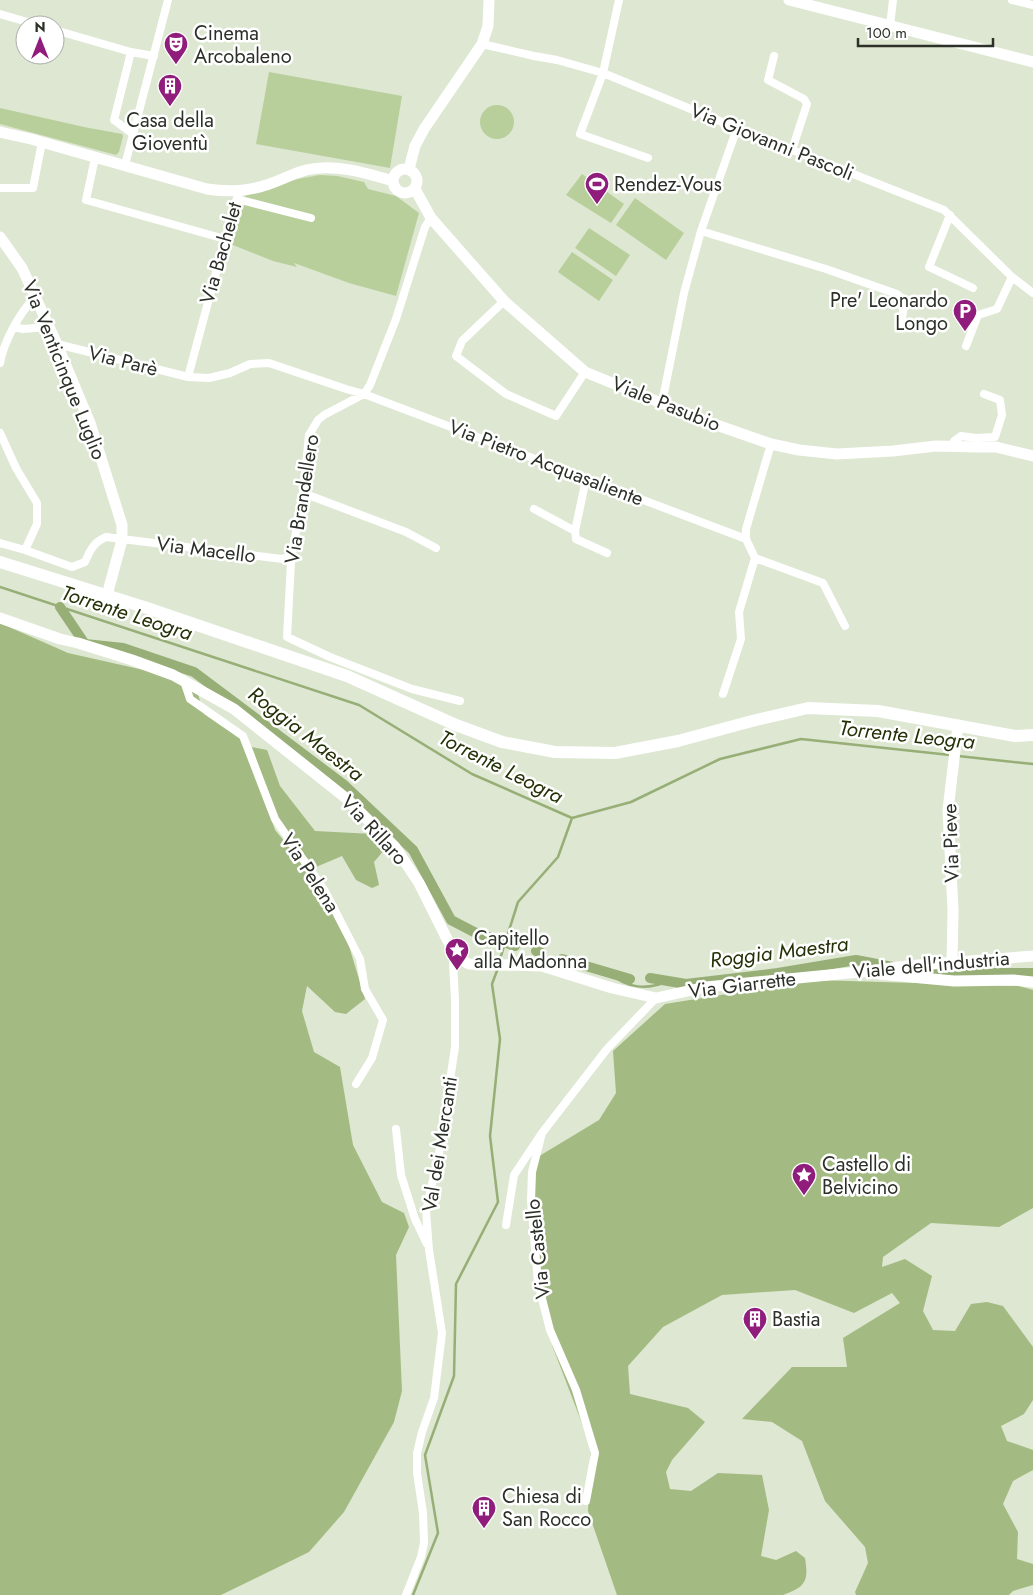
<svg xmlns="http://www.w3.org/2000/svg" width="1033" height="1595" viewBox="0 0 1033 1595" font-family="Jost,sans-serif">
  <rect width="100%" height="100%" fill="#dde7d1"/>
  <path fill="#b9cf9b" d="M 269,72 L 402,96 L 390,168 L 256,144 Z
    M480 122a17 17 0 1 1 34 0a17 17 0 1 1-34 0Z
    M 0,108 L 84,127 L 122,134 L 123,136 L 119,152 L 116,155 L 0,124 Z
    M 582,174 L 624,204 L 611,223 L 566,195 Z
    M 320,175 L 337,176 L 364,182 L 368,189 L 396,196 L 419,213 L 396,296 L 349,283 L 294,263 L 297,267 L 273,261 L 228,243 L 240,201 L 245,196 L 292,180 Z
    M 635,198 L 684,233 L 666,260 L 616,225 Z
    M 589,228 L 630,255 L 616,276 L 575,248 Z
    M 572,252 L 613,280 L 599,301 L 558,272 Z"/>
  <path fill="#a3bb82" d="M 0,623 L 68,653 L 157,673 L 197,691 L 204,714 L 245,742 L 275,830 L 336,903 L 365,999 L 346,1014 L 335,1012 L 307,986 L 302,1011 L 314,1052 L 340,1067 L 353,1145 L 382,1202 L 404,1213 L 409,1227 L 396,1255 L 402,1391 L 394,1422 L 344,1512 L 309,1552 L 221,1595 L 0,1595 Z
    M 252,747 L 267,750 L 280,786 L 315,831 L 373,834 L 385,849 L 374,862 L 379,885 L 372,888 L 356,880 L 342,856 L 316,867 L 283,834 Z
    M 814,980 L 1019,986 L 1033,990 L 1033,1208 L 999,1227 L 931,1223 L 883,1257 L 882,1267 L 905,1259 L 932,1276 L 923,1311 L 933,1330 L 955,1331 L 971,1304 L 987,1302 L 1003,1306 L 1033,1347 L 1033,1400 L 1024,1414 L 1001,1426 L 1007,1441 L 1033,1450 L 1033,1470 L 1013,1481 L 1003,1504 L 1018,1532 L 1017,1559 L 1033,1564 L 1033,1585 L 1013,1591 L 1009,1595 L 856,1595 L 855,1592 L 868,1563 L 865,1547 L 825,1501 L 802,1441 L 772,1422 L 742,1419 L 792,1367 L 847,1367 L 843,1338 L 900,1303 L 892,1293 L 854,1313 L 795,1290 L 722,1295 L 663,1327 L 628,1366 L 630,1394 L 688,1408 L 705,1422 L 672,1460 L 666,1472 L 670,1489 L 691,1491 L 718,1473 L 762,1475 L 769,1510 L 761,1556 L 776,1560 L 796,1551 L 805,1558 C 809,1582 805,1587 783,1595 L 617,1595 L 588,1511 L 591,1447 L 552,1345 L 535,1264 L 531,1182 L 536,1158 L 599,1120 L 616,1093 L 613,1051 L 665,1004 Z"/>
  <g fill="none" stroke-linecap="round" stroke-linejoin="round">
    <path stroke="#97ae76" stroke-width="2.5" d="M 0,587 L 359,705 L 472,774 L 572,818 L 631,802 L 720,759 L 801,739 L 950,755
      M 958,756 L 1033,764
      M 499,962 L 518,902 L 558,857 L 572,818
      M 610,973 C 627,989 648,990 668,981
      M 413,1595 L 438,1533 L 425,1455 L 454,1376 L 456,1284 L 498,1202 L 490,1136 L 500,1039 L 492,984 L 498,968"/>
    <path stroke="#97ae76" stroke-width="10" d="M 60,607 L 85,644 L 123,648 L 194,672 L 343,784 L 413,850 L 451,920 L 474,932 L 497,940
      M 503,942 L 515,946
      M 536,951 L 542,953
      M 562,959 L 630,979
      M 650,978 L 686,984 L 778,973 L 856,960 L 924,973 L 1033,973"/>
    <path stroke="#fff" stroke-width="8" d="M 619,0 L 603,73 L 580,134 L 648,158
      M 1012,0 L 1033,5
      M 0,14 L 38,25
      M 890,26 L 893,0
      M 55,30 L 131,52 L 154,56
      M 482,44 L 534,56 L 557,60 L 603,73 L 737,128 L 944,210 L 1012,277 L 1033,293
      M 131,52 L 114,120 L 133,134
      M 774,56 L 768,80 L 804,99 L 807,104 L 792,150
      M 95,158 L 86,200 L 225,239
      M 125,165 L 168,0
      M 0,188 L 33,188 L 42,142
      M 237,199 L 311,218
      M 950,215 L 929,267 L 973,288
      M 431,218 L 425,227 L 396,319 L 370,385 L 364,394 L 324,415 L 318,420 L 309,435 L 303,493 L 292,554 L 288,557 L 291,562 L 287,637 L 330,657 L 412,689 L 460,701
      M 701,231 L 826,269 L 897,294 L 903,299 L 904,306 L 901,324
      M 504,301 L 462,341 L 456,356 L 506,394 L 556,416 L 585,372
      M 14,327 L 23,329 L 48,327
      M 57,344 L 188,377 L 225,239 L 239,191
      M 966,346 L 978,315 L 997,309 L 1012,277
      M 0,363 C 4,341 19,314 34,298
      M 188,377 L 209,378 L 230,373 L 250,364 L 269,363 L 346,389 L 364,394 L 746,539
      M 662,403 L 684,293 L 701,231 L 737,128
      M 0,433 L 16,468 L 37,503 L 37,524 L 25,550
      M 771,444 L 746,529 L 746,539 L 755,558 L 823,583 L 845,626
      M 953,446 L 954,441 L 961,436 L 976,438 L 995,437 L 1002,415 L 1000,400 L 984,394
      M 303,493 L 406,532 L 436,548
      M 534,509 L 575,531 L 586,479
      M 575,531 L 576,539 L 607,553
      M 0,543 L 25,550 L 72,567 L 85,562 C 90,550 94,542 106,537 L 282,559 L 288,557
      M 184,681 L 190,699 L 243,736 L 275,819 L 325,891 L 360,959 L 365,989 L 383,1020 L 372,1058 L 356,1084
      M 723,694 L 741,639 L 739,612 L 755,558
      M 396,1129 L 401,1175 L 415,1219 L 427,1244
      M 542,1133 L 532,1172 L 531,1201 L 538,1283 L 550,1330 L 576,1390 L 595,1453 L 586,1501
      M 506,1225 L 514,1175 L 542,1133 L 607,1049 L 656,998
      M 406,1595 L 421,1557 L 424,1543 L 423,1513 L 417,1473 L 417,1453 L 422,1432 L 434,1398 L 442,1333 L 429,1250 L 426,1211 L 439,1153 L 455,1047 L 455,1000 L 453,963 L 456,957"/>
    <path stroke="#fff" stroke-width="11" d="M 789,0 L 1033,62
      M 0,132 L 31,139 L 207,189 C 226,192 244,192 263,186 C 278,182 291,174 306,170 C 334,163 366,173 393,181
      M393 181a12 12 0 1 1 24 0a12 12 0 1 1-24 0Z
      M 409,169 L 415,146 L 424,129 L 482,44 L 488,26 L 489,0
      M 415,189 L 431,218 L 504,301 L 585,372 L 708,422 L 771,444 L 799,450 L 837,454 L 893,451 L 936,446 L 978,447 L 996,447 L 1033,456
      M 0,237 L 22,268 L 57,344 L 90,423 L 122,525 L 122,540 L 107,595
      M 0,618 L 60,639 L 78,643 L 132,660 L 173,675 L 234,709 L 347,799 L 395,847 L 419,883 L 456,957 L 469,964 L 542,966 L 612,988 L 656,998 L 706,987 L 870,971 L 906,966 L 1033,956
      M 952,961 L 953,910 L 948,810 L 958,725
      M 879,974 L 954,981 L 1014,980 L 1033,982"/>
    <path stroke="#fff" stroke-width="12" d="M 0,562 L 144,607 L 347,676 L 456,725 L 502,742 L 555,752 L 615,753 L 678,741 L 752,721 L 808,708 L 878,711 L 1015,736 L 1033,735"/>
  </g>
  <defs>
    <symbol id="theatre-pin" viewBox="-11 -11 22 30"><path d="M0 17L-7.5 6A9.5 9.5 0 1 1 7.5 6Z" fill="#901c7c" stroke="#fff"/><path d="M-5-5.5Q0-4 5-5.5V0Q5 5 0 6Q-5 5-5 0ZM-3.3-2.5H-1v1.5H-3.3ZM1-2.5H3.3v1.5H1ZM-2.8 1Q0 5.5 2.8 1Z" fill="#fff"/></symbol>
    <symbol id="building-pin" viewBox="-11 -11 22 30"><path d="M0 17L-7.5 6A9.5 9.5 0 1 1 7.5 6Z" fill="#901c7c" stroke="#fff"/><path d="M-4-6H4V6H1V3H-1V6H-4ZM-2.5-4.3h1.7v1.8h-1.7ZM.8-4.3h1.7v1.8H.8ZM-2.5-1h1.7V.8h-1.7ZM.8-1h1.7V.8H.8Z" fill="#fff"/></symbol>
    <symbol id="stadium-pin" viewBox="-11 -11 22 30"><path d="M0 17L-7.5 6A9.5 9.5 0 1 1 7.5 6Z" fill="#901c7c" stroke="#fff"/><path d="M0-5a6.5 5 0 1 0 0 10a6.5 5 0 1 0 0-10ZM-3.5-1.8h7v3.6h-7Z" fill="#fff"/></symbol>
    <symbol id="parking-pin" viewBox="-11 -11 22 30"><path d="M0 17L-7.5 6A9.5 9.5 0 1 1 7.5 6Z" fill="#901c7c" stroke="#fff"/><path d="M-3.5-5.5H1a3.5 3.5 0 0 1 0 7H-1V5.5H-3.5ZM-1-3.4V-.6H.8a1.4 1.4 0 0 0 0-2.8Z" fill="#fff"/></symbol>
    <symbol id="sight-pin" viewBox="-11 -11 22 30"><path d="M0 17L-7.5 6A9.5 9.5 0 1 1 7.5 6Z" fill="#901c7c" stroke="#fff"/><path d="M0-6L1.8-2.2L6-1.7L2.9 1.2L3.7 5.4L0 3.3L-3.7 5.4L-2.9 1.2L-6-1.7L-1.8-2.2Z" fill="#fff"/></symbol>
  </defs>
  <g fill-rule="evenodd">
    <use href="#theatre-pin" x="162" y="30" width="28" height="38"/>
    <use href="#building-pin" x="156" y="72" width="28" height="38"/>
    <use href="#stadium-pin" x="583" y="170" width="28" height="38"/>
    <use href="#parking-pin" x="951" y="297" width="28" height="38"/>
    <use href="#sight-pin" x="443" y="936" width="28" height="38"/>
    <use href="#sight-pin" x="790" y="1161" width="28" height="38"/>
    <use href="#building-pin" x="741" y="1305" width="28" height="38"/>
    <use href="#building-pin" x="470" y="1494" width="28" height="38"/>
  </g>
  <g text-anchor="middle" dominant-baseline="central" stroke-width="5" stroke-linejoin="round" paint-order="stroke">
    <g font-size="20" fill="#2c3028" stroke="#fff" text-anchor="start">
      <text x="194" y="33">Cinema<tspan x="194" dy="23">Arcobaleno</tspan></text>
      <text x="170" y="120" text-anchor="middle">Casa della<tspan x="170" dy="23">Gioventù</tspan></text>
      <text x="614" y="184">Rendez-Vous</text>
      <text x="948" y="300" text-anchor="end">Pre' Leonardo<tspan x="948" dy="23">Longo</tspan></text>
      <text x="474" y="938">Capitello<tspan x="474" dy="23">alla Madonna</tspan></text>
      <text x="822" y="1164">Castello di<tspan x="822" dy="23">Belvicino</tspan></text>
      <text x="772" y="1319">Bastia</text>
      <text x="502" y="1496">Chiesa di<tspan x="502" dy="23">San Rocco</tspan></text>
    </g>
    <g font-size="20" fill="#2c3028" stroke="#fff">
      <text transform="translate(772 142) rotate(22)">Via Giovanni Pascoli</text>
      <text transform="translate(221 253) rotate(-74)">Via Bachelet</text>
      <text transform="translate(123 361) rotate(14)">Via Parè</text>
      <text transform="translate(64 370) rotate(68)">Via Venticinque Luglio</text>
      <text transform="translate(666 404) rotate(22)">Viale Pasubio</text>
      <text transform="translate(546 463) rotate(21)">Via Pietro Acquasaliente</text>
      <text transform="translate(302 499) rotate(-81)">Via Brandellero</text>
      <text transform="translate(206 550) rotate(7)">Via Macello</text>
      <text transform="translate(374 830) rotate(47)">Via Rillaro</text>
      <text transform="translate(951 843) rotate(-92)">Via Pieve</text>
      <text transform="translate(310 873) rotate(57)">Via Pelena</text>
      <text transform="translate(931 965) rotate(-5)">Viale dell'industria</text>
      <text transform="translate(742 985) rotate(-7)">Via Giarrette</text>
      <text transform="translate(440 1144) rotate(-81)">Val dei Mercanti</text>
      <text transform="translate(538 1249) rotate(-96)">Via Castello</text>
    </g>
    <g font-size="21" font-style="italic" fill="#243207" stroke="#fff">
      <text transform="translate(127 613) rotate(18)">Torrente Leogra</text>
      <text transform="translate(306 734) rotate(38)">Roggia Maestra</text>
      <text transform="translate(907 735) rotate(6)">Torrente Leogra</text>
      <text transform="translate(501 767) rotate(27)">Torrente Leogra</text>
      <text transform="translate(779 952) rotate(-7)">Roggia Maestra</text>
    </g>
  </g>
  <g transform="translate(40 40)"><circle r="24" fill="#ffffff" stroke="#abaca9"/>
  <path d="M0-4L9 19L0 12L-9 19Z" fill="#901c7c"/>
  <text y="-8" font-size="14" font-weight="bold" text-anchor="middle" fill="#2c3028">N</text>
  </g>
  <path d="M858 38v8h135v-8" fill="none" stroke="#2c3028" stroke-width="2.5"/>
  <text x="866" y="38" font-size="15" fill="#2c3028" stroke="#ffffff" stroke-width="4" paint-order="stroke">100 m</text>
</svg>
